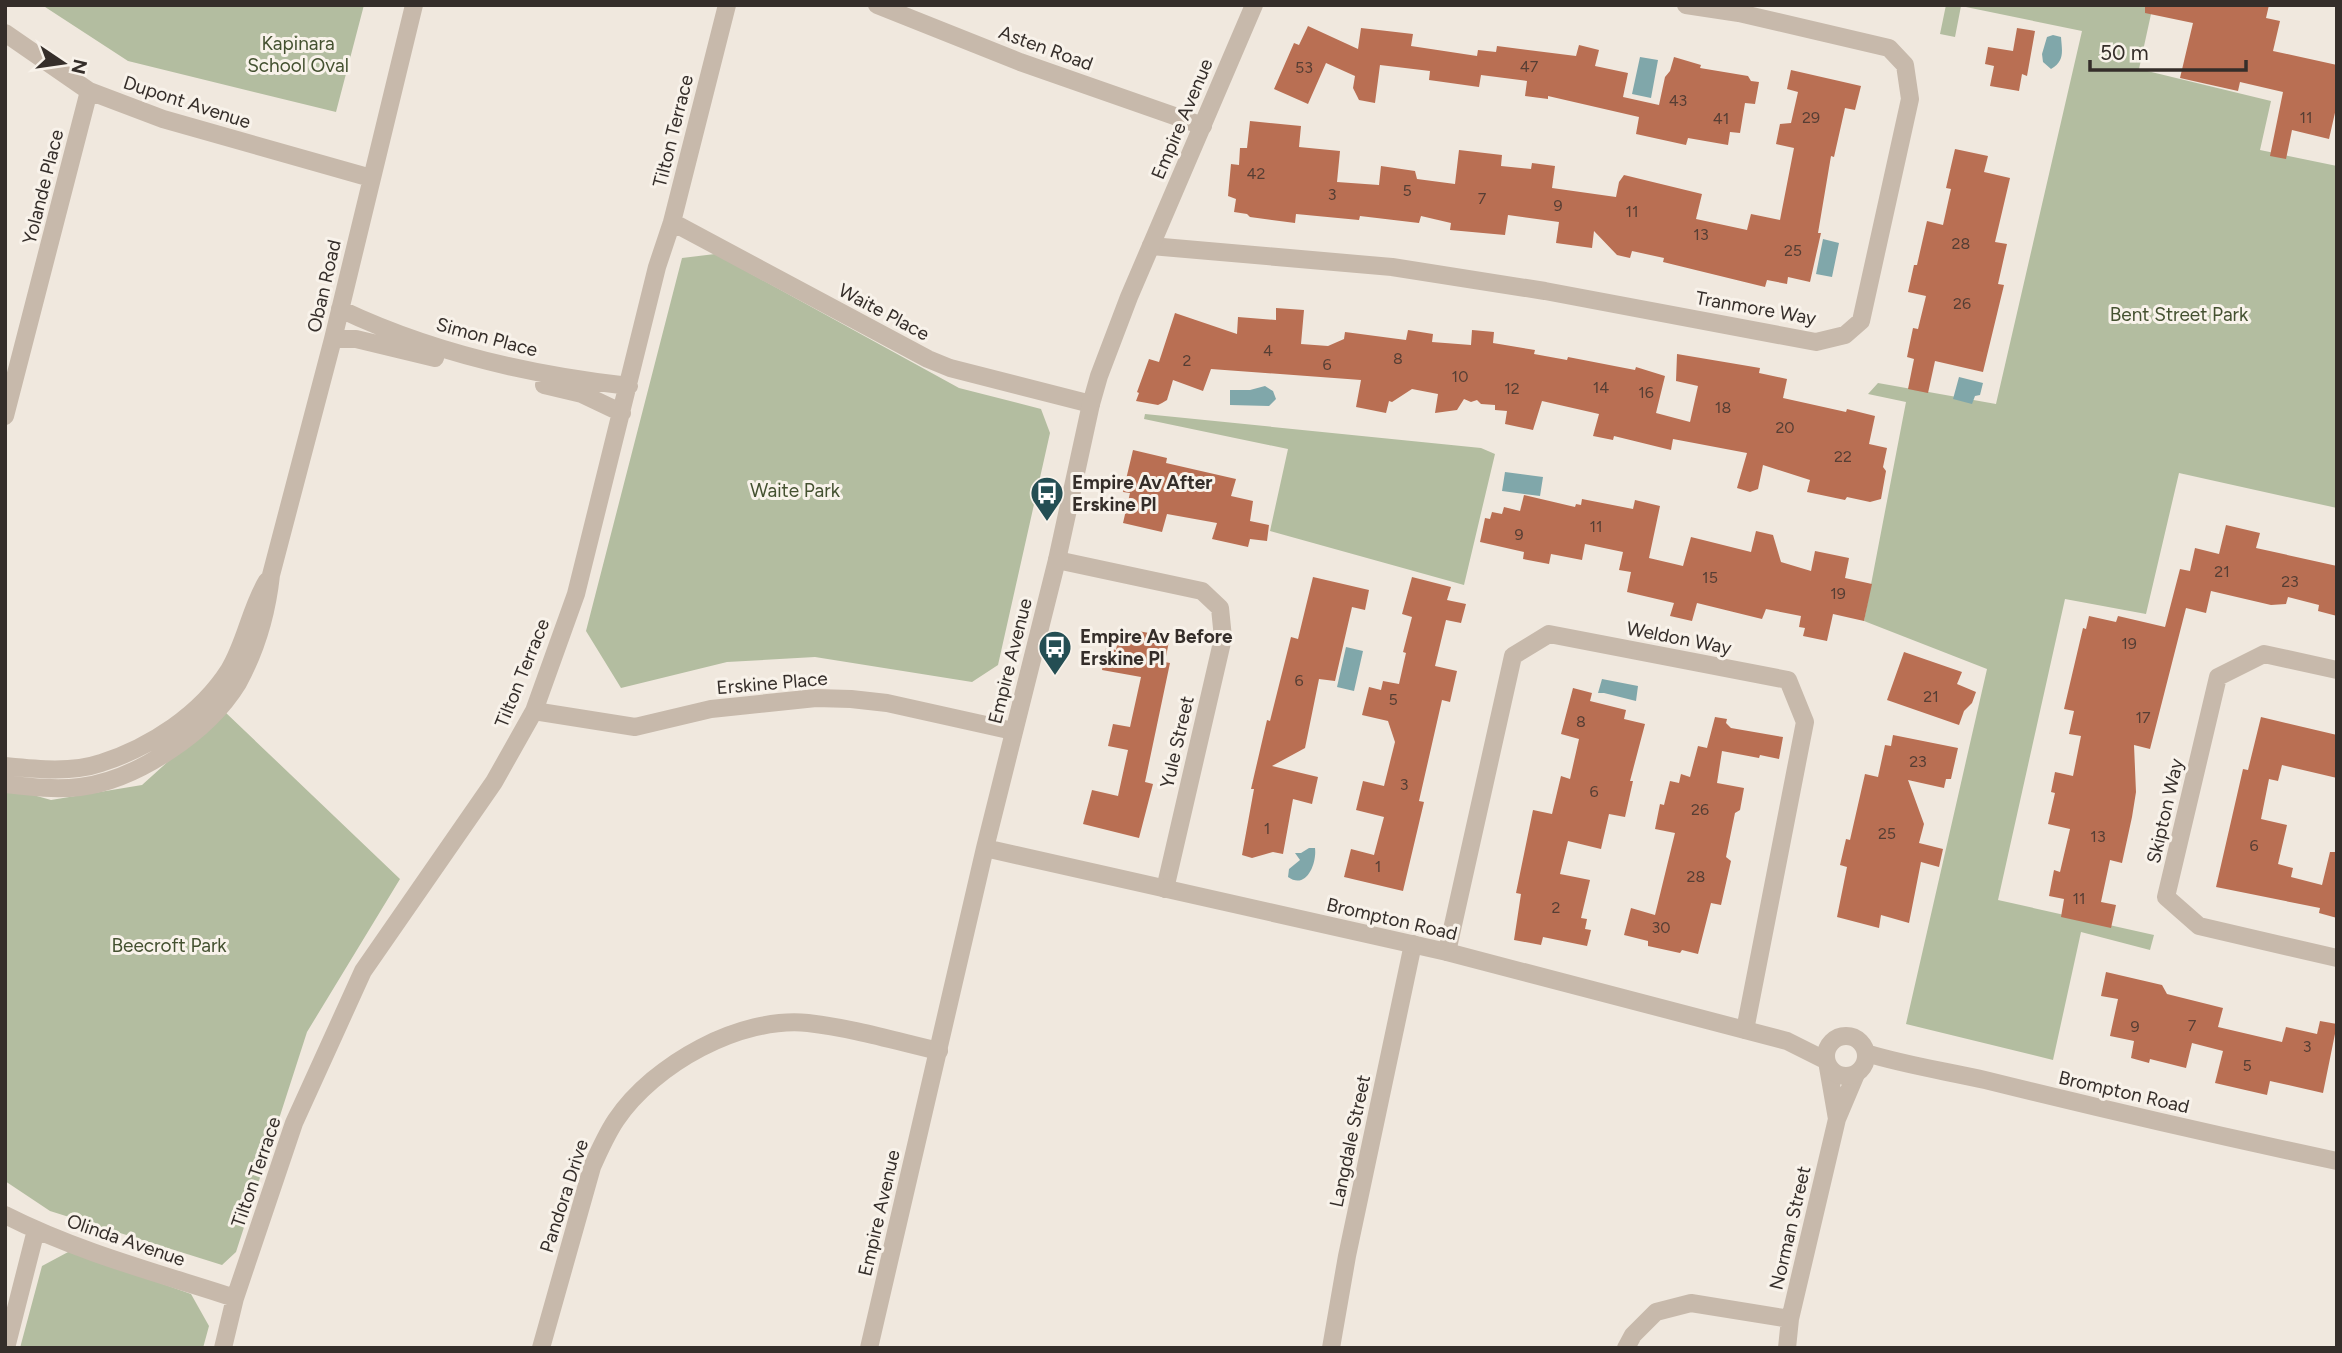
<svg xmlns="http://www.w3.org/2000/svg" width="2342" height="1353" viewBox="0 0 2342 1353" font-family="Figtree,sans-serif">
  <rect width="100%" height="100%" fill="#f0e8de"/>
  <path fill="#b3bda0" d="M 42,5 L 364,5 L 336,112 L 128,61 Z
    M 1946,5 L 2153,5 L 2139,69 L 2271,101 L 2260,150 L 2337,166 L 2337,508 L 2179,473 L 2146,614 L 2065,599 L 1998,900 L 2154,935 L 2150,950 L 2081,932 L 2053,1060 L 1906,1024 L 1987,669 L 1864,621 L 1906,402 L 1868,394 L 1878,383 L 1996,404 L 2082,31 L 1961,6 L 1955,37 L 1940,34 Z
    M 715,254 L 959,388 L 1041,409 L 1050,433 L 998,665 L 972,682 L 815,657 L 727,662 L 621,688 L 586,631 L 682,258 Z
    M 1145,414 L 1481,448 L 1495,454 L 1464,585 L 1270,531 L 1288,449 L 1144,419 Z
    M 224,711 L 400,879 L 307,1032 L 236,1252 L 222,1265 L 50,1211 L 5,1181 L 5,787 L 51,800 L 142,785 Z
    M 70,1251 L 191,1294 L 209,1326 L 203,1348 L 20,1348 L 42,1266 Z"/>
  <path fill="#80a7aa" d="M 2053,35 L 2061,37 C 2062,51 2065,61 2051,69 L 2043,62 L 2042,54 L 2047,37 Z
    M 1640,57 L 1658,60 L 1651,98 L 1632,94 Z
    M 1823,239 L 1839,243 L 1832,277 L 1816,274 Z
    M 1959,377 L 1983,383 L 1980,395 L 1975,396 L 1972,404 L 1953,399 Z
    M 1265,386 L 1273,391 L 1276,399 L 1269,406 L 1230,405 L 1230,390 L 1250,390 Z
    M 1505,472 L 1543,477 L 1540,496 L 1502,491 Z
    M 1346,647 L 1363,651 L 1354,691 L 1337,687 Z
    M 1602,679 L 1638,686 L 1636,701 L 1604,693 L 1598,693 Z
    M 1309,848 L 1315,848 C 1317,864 1306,890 1288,877 L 1289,869 L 1300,860 L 1295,853 L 1301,853 Z"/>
  <path fill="#b96f53" d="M 2145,5 L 2269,5 L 2266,18 L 2280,21 L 2273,51 L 2337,65 L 2337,104 L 2329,139 L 2292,130 L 2286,159 L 2270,156 L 2283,92 L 2240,82 L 2238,91 L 2180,78 L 2193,23 L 2145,13 Z
    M 1308,26 L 1358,49 L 1361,28 L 1413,34 L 1411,46 L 1477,56 L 1478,50 L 1496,52 L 1497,46 L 1576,56 L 1579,45 L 1599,50 L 1595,66 L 1628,73 L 1623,97 L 1659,105 L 1665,77 L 1670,71 L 1674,57 L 1701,65 L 1700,68 L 1748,76 L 1751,81 L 1759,82 L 1755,104 L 1745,103 L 1740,133 L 1730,132 L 1728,145 L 1688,138 L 1686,145 L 1636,134 L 1639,117 L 1548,96 L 1548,99 L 1525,96 L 1527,81 L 1481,75 L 1479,87 L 1429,80 L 1430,71 L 1380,65 L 1375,103 L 1359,100 L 1353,88 L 1355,76 L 1326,63 L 1308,104 L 1274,89 L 1294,43 L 1299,45 Z
    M 2017,28 L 2035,31 L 2027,76 L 2022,74 L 2019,91 L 1990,86 L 1994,66 L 1985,64 L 1988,47 L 2013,51 Z
    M 1791,70 L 1861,86 L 1855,110 L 1845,108 L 1834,157 L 1831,156 L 1818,233 L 1821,233 L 1810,282 L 1788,277 L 1787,284 L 1767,280 L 1765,287 L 1663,262 L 1664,258 L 1632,251 L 1630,258 L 1617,255 L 1594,231 L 1592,248 L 1556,243 L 1559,222 L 1508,215 L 1505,235 L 1450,230 L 1451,223 L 1421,216 L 1419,223 L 1360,216 L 1359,220 L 1296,214 L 1295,223 L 1250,217 L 1247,214 L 1234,212 L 1236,199 L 1228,196 L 1231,164 L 1239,165 L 1240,148 L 1247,148 L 1250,121 L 1301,126 L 1299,147 L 1340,151 L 1337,182 L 1379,185 L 1381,166 L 1415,171 L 1417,179 L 1455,184 L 1459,150 L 1502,155 L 1501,166 L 1531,169 L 1532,163 L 1555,166 L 1552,188 L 1616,197 L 1619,182 L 1624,175 L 1702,194 L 1696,219 L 1747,230 L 1751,214 L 1780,220 L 1794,148 L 1776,144 L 1780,124 L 1791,123 L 1798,92 L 1787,89 Z
    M 1955,149 L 1988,156 L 1984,172 L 2010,178 L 1995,242 L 2007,244 L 1998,284 L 2004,285 L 1983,372 L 1935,361 L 1928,393 L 1908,389 L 1914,359 L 1907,357 L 1913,328 L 1918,329 L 1926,296 L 1908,292 L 1914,265 L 1917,265 L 1927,221 L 1943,225 L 1951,189 L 1946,188 Z
    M 1276,308 L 1304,310 L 1301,344 L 1328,346 L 1344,339 L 1345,332 L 1406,340 L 1408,330 L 1433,334 L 1432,342 L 1471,345 L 1472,330 L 1494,332 L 1493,343 L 1535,350 L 1534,354 L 1567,360 L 1568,357 L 1635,370 L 1636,367 L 1665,376 L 1656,413 L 1690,422 L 1698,386 L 1676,381 L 1677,354 L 1760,368 L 1759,373 L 1787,379 L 1783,398 L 1846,412 L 1847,409 L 1875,416 L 1869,444 L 1887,448 L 1883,467 L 1886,471 L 1881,499 L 1870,502 L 1847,497 L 1845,500 L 1807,492 L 1810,480 L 1763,465 L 1758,489 L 1750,492 L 1737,488 L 1747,453 L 1673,439 L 1671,450 L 1614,436 L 1613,440 L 1593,436 L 1599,414 L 1542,401 L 1533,430 L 1505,424 L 1507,411 L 1495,410 L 1495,405 L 1481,404 L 1477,400 L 1471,402 L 1464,399 L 1457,410 L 1435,413 L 1438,394 L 1412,389 L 1392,402 L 1389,401 L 1386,413 L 1356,407 L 1361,380 L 1211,369 L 1203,391 L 1173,380 L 1167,400 L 1162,403 L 1158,405 L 1136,401 L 1139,393 L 1137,392 L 1149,359 L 1159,362 L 1175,313 L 1237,334 L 1238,317 L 1276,320 Z
    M 1133,450 L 1167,458 L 1166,463 L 1236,479 L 1231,496 L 1253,501 L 1250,521 L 1269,525 L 1267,541 L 1250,539 L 1248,547 L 1212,539 L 1217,523 L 1167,514 L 1162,532 L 1123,523 L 1130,493 L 1123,492 Z
    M 1524,495 L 1575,507 L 1576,504 L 1581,505 L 1582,499 L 1633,509 L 1635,500 L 1660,506 L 1649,558 L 1683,566 L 1691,537 L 1751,552 L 1756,531 L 1773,535 L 1781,562 L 1811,571 L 1815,551 L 1849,558 L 1845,578 L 1872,584 L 1864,621 L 1833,614 L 1827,641 L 1803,636 L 1805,628 L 1799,627 L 1801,616 L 1766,609 L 1762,619 L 1697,603 L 1692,621 L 1670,616 L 1674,603 L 1627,592 L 1631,572 L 1619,570 L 1623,552 L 1585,544 L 1582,560 L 1551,554 L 1549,564 L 1523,559 L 1524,552 L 1480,542 L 1485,518 L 1490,519 L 1492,512 L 1502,514 L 1504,507 L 1520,511 Z
    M 2226,525 L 2260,533 L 2256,548 L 2337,566 L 2337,616 L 2318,611 L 2319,605 L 2288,597 L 2286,604 L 2271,605 L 2211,591 L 2206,613 L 2186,608 L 2150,749 L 2134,745 L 2136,792 L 2132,817 L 2122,863 L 2110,860 L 2101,902 L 2116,905 L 2111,928 L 2061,917 L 2064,899 L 2049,896 L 2054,870 L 2060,872 L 2070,829 L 2048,824 L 2055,793 L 2051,792 L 2055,772 L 2073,776 L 2081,736 L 2069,734 L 2074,711 L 2064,709 L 2083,628 L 2086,629 L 2089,616 L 2116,622 L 2118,616 L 2165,627 L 2180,569 L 2190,571 L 2195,548 L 2219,554 Z
    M 1313,577 L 1369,590 L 1365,610 L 1352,607 L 1335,681 L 1319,679 L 1305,748 L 1272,766 L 1318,777 L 1312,804 L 1293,799 L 1283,854 L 1273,852 L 1252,858 L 1242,855 L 1254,789 L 1251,789 L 1267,720 L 1270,721 L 1291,637 L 1298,639 Z
    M 1412,577 L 1451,587 L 1447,600 L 1466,604 L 1461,623 L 1446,620 L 1435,666 L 1457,671 L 1450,702 L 1442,700 L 1419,801 L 1424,802 L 1403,891 L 1344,877 L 1351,849 L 1374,855 L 1384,817 L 1356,810 L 1363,781 L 1384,786 L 1395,742 L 1388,721 L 1362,715 L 1369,687 L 1381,690 L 1383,681 L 1399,684 L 1406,653 L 1403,652 L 1412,617 L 1402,614 Z
    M 1138,631 L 1160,635 L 1159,639 L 1169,641 L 1165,662 L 1170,663 L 1145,782 L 1153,784 L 1139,838 L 1083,824 L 1092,790 L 1118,796 L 1128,750 L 1108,746 L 1113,724 L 1130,727 L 1141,677 L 1102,670 L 1106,648 L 1116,650 L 1119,634 L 1137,638 Z
    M 1904,652 L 1962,672 L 1957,684 L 1976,692 L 1972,703 L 1964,711 L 1959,725 L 1887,700 Z
    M 1573,688 L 1592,693 L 1590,701 L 1626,710 L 1624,719 L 1645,724 L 1630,781 L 1633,781 L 1625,817 L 1609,814 L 1601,849 L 1568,841 L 1560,874 L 1590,880 L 1581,918 L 1587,919 L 1585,929 L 1591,930 L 1587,946 L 1543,937 L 1541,945 L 1514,940 L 1521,894 L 1516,893 L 1533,810 L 1552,814 L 1561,776 L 1570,779 L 1579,739 L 1561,734 Z
    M 1715,717 L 1727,719 L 1726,723 L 1731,728 L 1783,737 L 1779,759 L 1760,755 L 1759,758 L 1722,751 L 1717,783 L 1744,788 L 1740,810 L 1735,813 L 1726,857 L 1731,861 L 1721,905 L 1711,903 L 1698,954 L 1682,950 L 1680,953 L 1648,946 L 1648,941 L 1624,935 L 1631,908 L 1655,915 L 1675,833 L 1655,829 L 1660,804 L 1664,805 L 1670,781 L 1679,783 L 1681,774 L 1690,777 L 1698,746 L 1707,748 Z
    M 2261,717 L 2337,735 L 2337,778 L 2282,765 L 2278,781 L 2269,779 L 2261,819 L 2287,825 L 2278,864 L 2293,868 L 2291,877 L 2322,885 L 2330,852 L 2337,852 L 2337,918 L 2319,913 L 2320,908 L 2216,887 L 2243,769 L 2248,770 Z
    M 1893,735 L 1958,748 L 1951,779 L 1946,779 L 1944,788 L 1908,780 L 1924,824 L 1919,843 L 1943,849 L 1939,867 L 1921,862 L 1909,923 L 1881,915 L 1879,928 L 1837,917 L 1847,867 L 1840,865 L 1846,839 L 1850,840 L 1865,774 L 1878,777 L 1885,745 L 1891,746 Z
    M 2106,972 L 2162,985 L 2167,994 L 2223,1008 L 2218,1027 L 2282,1042 L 2286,1027 L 2317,1034 L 2320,1021 L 2337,1024 L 2323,1093 L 2270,1081 L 2267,1095 L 2215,1083 L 2223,1051 L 2192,1043 L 2186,1068 L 2150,1059 L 2149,1063 L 2131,1058 L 2134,1041 L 2110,1036 L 2118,999 L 2101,996 Z"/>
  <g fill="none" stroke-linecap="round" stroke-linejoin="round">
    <path stroke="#c7b9ab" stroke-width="18" d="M 877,5 L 1020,62 L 1203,126
      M 5,33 L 89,91 L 163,119 L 371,178
      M 672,222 L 928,359 L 950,368 L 1091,404
      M 1151,246 L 1392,267 L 1545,291 L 1816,342 L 1845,335 L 1861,321 L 1910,99 L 1905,65 L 1889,48 L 1739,13 L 1686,5
      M 340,309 C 430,352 530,375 629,386
      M 333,339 L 356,339 L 435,358
      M 544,385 L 582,394 L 622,413
      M 5,416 L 89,91
      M 1057,560 L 1202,591 L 1220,608 L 1223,638 L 1165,889
      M 2337,670 L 2264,654 L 2218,677 L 2166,897 L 2199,926 L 2337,958
      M 534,711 L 635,727 L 711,709 L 816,698 L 851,699 L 887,703 L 1013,731
      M 5,766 C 35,769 72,773 101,763 C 151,747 201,714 229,670 C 246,642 250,609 267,581
      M 5,784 C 31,787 55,790 80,787 C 137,780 208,732 238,683 C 256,650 267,612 271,575 L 333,339 L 414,5
      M 1447,952 L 1513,656 L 1549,634 L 1788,680 L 1805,722 L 1745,1030
      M 1828,1067 L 1837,1119
      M 5,1215 C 78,1252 158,1273 235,1298
      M 6,1348 L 36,1230
      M 223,1348 L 235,1298 L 294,1123 L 363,971 L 494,782 L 534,711 L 576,594 L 657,267 L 672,222 L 727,5
      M 541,1348 L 592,1167 C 599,1151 606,1135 616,1120 C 654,1064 740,1016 808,1023 C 852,1028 896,1041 939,1051
      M 1331,1348 L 1347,1256 L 1413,944
      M 1626,1348 L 1633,1335 L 1656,1312 L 1691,1303 L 1790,1319
      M 1787,1348 L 1790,1319 L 1837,1119 L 1856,1074"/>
    <path stroke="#c7b9ab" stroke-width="18" d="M 985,848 L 1447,952 L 1787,1041 L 1825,1060
      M1826 1056a20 20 0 1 1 40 0a20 20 0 1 1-40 0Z
      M 1866,1053 C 1905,1065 1945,1071 1985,1080 C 2102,1109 2219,1136 2337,1161
      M 869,1348 L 985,848 L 1057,560 L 1091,404 L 1099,376 L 1129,297 L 1254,5"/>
  </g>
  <defs>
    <symbol id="bus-pin" viewBox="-11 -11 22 30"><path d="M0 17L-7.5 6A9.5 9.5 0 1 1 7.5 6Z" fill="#244e53" stroke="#f8f2ea"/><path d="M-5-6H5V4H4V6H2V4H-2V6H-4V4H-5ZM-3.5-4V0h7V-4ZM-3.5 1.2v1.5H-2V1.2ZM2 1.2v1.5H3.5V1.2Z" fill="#fff"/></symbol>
  </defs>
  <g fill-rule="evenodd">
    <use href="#bus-pin" x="1028" y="474" width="38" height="52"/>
    <use href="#bus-pin" x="1036" y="628" width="38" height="52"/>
  </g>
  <g text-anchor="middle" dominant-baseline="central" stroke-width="6" stroke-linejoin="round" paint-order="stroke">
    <g font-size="16" fill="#563e34">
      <text x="1529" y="66">47</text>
      <text x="1304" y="67">53</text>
      <text x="1678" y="100">43</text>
      <text x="1811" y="117">29</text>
      <text x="2306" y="117">11</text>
      <text x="1721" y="118">41</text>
      <text x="1256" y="173">42</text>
      <text x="1407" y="190">5</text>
      <text x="1332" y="194">3</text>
      <text x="1482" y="198">7</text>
      <text x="1558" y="205">9</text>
      <text x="1632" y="211">11</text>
      <text x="1701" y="234">13</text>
      <text x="1961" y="243">28</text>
      <text x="1793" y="250">25</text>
      <text x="1962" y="303">26</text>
      <text x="1268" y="350">4</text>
      <text x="1398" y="358">8</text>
      <text x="1187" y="360">2</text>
      <text x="1327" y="364">6</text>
      <text x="1460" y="376">10</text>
      <text x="1601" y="387">14</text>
      <text x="1512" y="388">12</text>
      <text x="1646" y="392">16</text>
      <text x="1723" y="407">18</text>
      <text x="1785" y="427">20</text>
      <text x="1843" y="456">22</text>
      <text x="1596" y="526">11</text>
      <text x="1519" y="534">9</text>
      <text x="2222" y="571">21</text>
      <text x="1710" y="577">15</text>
      <text x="2290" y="581">23</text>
      <text x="1838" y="593">19</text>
      <text x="2129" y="643">19</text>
      <text x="1299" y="680">6</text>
      <text x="1931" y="696">21</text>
      <text x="1393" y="699">5</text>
      <text x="2143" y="717">17</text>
      <text x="1581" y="721">8</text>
      <text x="1918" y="761">23</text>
      <text x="1404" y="784">3</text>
      <text x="1594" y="791">6</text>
      <text x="1700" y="809">26</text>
      <text x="1267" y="828">1</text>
      <text x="1887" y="833">25</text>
      <text x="2098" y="836">13</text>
      <text x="2254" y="845">6</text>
      <text x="1378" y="866">1</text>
      <text x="1696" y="876">28</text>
      <text x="2079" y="898">11</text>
      <text x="1556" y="907">2</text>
      <text x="1661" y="927">30</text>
      <text x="2192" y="1025">7</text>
      <text x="2135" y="1026">9</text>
      <text x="2307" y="1046">3</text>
      <text x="2247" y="1065">5</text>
    </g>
    <g font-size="19" fill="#445130" stroke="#f8f2ea">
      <text x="298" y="43">Kapinara<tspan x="298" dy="22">School Oval</tspan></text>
      <text x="2179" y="314">Bent Street Park</text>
      <text x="795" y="490">Waite Park</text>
      <text x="169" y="945">Beecroft Park</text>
    </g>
    <g font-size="19" fill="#352e2a" stroke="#f8f2ea">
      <text transform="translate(1046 48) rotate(20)">Asten Road</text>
      <text transform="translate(187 102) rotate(18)">Dupont Avenue</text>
      <text transform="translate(1182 119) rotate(-67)">Empire Avenue</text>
      <text transform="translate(673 131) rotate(-76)">Tilton Terrace</text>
      <text transform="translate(43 187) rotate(-76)">Yolande Place</text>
      <text transform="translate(324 286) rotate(-77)">Oban Road</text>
      <text transform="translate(1756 308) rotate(10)">Tranmore Way</text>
      <text transform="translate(884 312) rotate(28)">Waite Place</text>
      <text transform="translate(487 337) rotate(15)">Simon Place</text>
      <text transform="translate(1679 638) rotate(11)">Weldon Way</text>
      <text transform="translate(1010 661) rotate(-76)">Empire Avenue</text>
      <text transform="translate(522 673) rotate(-68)">Tilton Terrace</text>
      <text transform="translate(772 683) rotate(-5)">Erskine Place</text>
      <text transform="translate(1177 742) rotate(-77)">Yule Street</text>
      <text transform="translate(2165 811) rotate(-77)">Skipton Way</text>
      <text transform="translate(1392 919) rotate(13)">Brompton Road</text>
      <text transform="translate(2124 1092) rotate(13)">Brompton Road</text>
      <text transform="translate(1350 1141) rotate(-78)">Langdale Street</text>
      <text transform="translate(256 1172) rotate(-71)">Tilton Terrace</text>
      <text transform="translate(564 1196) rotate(-72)">Pandora Drive</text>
      <text transform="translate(879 1213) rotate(-77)">Empire Avenue</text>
      <text transform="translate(1790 1228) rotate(-77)">Norman Street</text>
      <text transform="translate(126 1240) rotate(19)">Olinda Avenue</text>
    </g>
    <g font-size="19" font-weight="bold" fill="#352e2a" stroke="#f8f2ea" text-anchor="start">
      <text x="1072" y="482">Empire Av After<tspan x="1072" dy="22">Erskine Pl</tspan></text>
      <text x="1080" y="636">Empire Av Before<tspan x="1080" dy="22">Erskine Pl</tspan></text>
    </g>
  </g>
  <rect width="2342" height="1353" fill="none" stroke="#352e2a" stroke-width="14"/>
  <g transform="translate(63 63) rotate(103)" stroke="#f8f2ea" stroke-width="5" paint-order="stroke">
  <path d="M0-5L12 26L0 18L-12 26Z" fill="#352e2a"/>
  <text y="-10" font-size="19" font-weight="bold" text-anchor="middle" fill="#352e2a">N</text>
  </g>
  <path d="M2090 60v10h156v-10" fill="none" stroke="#352e2a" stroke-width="3.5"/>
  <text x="2100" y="60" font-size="21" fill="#352e2a" stroke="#f8f2ea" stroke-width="5" paint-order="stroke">50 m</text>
</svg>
